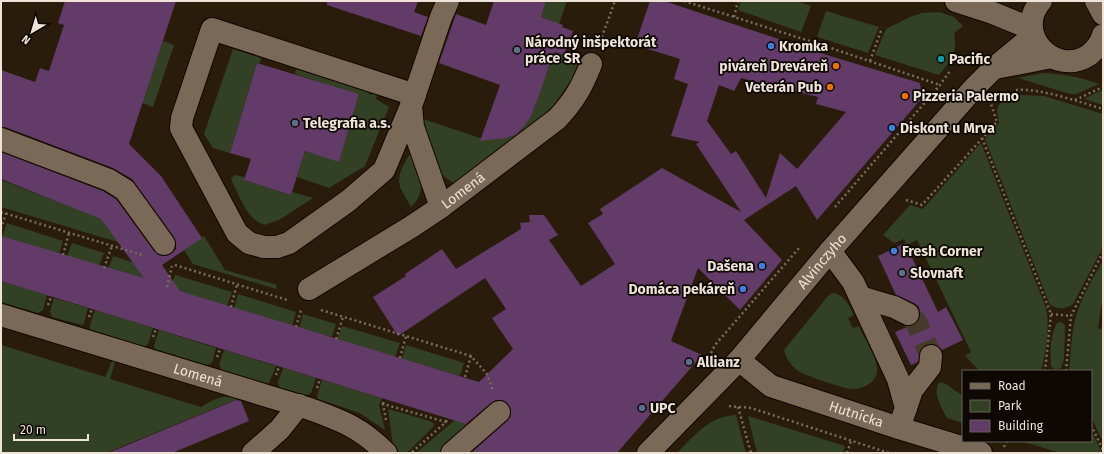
<svg xmlns="http://www.w3.org/2000/svg" width="1104" height="454" viewBox="0 0 1104 454" font-family="'Fira Sans',sans-serif">
  <rect width="100%" height="100%" fill="#291c0b"/>
  <path fill="#324123" d="M 546,1 L 567,1 L 559,24 L 541,17 Z
    M 741,1 L 797,1 L 811,6 L 801,32 L 738,10 Z
    M 826,11 L 879,27 L 868,53 L 817,37 Z
    M 939,12 L 954,17 L 963,26 L 954,33 C 958,52 951,61 939,75 L 875,55 L 886,29 L 910,17 L 922,13 Z
    M 163,41 L 174,45 L 153,107 L 142,103 Z
    M 233,49 L 261,58 L 260,63 L 257,63 L 230,153 L 213,148 L 204,134 Z
    M 554,52 L 579,60 L 573,77 L 554,105 L 541,118 L 458,183 C 455,182 451,182 449,180 C 433,171 425,135 420,118 L 480,138 L 493,139 L 517,134 L 526,124 L 531,116 Z
    M 296,69 L 368,92 L 370,95 L 374,93 L 377,95 L 376,99 L 389,107 L 365,166 L 329,188 L 297,177 L 305,151 L 339,161 L 359,95 L 295,74 Z
    M 1043,73 C 1063,74 1080,77 1099,84 L 1076,94 L 1070,94 L 1018,78 Z
    M 1100,91 L 1103,91 L 1103,105 L 1084,99 Z
    M 1020,95 L 1044,96 L 1103,114 L 1103,247 L 1073,304 C 1064,310 1059,309 1050,305 L 985,139 L 999,123 C 999,119 997,113 997,109 C 999,100 1013,97 1020,95 Z
    M 981,143 L 1046,308 C 1050,328 1046,352 1041,371 L 980,371 L 965,356 L 971,352 L 917,240 L 907,245 L 904,239 L 894,243 L 883,235 L 910,205 L 923,209 Z
    M 413,150 C 419,170 429,190 411,207 C 408,201 403,194 400,187 C 396,174 406,160 413,150 Z
    M 235,175 L 245,177 L 244,180 L 291,195 L 292,192 L 313,198 L 279,220 L 264,225 C 247,219 239,196 232,181 L 231,178 Z
    M 1,180 L 101,218 L 151,252 L 1,207 Z
    M 7,223 L 63,241 L 59,254 L 2,237 Z
    M 204,236 L 225,270 L 277,285 L 276,289 L 193,264 L 184,250 Z
    M 72,243 L 104,253 L 99,266 L 67,256 Z
    M 113,256 L 167,273 L 163,286 L 108,269 Z
    M 1103,260 L 1103,295 L 1098,328 L 1103,330 L 1103,442 L 1091,417 L 1091,371 L 1069,371 C 1071,352 1071,331 1077,313 C 1083,294 1094,277 1103,260 Z
    M 175,275 L 232,292 L 227,306 L 170,288 Z
    M 1,281 L 47,295 L 43,310 L 38,313 L 1,302 Z
    M 832,293 C 845,294 849,306 854,315 L 848,318 L 853,328 L 859,326 C 863,336 877,358 877,368 C 878,381 865,389 852,389 C 845,389 807,376 800,372 C 792,367 786,359 784,350 L 828,296 Z
    M 238,294 L 296,312 L 292,326 L 234,308 Z
    M 54,298 L 88,308 L 84,323 L 82,325 L 52,317 L 50,312 Z
    M 95,310 L 153,328 L 148,344 L 145,346 L 142,346 L 92,330 L 90,329 L 90,325 Z
    M 303,314 L 336,324 L 332,337 L 299,328 Z
    M 1060,322 L 1063,323 L 1065,326 L 1064,359 L 1061,368 C 1057,370 1054,370 1051,366 C 1050,351 1050,337 1057,323 Z
    M 342,326 L 400,343 L 395,357 L 337,339 Z
    M 159,330 L 216,348 L 212,363 L 207,365 L 155,349 L 154,346 Z
    M 1,345 L 105,377 L 113,359 L 116,359 L 110,379 L 201,407 C 216,398 223,394 240,398 L 106,453 L 1,453 Z
    M 406,345 L 464,363 L 460,376 L 402,359 Z
    M 224,350 L 276,366 L 269,383 L 266,383 L 222,370 L 219,365 Z
    M 283,368 L 316,378 L 311,393 L 306,395 L 281,388 L 279,386 L 278,382 Z
    M 322,380 L 382,398 L 379,405 L 385,430 L 363,415 L 351,410 L 318,399 L 317,396 Z
    M 940,382 C 948,383 954,391 962,395 L 963,393 L 963,423 L 947,418 C 942,409 931,391 940,382 Z
    M 484,384 L 486,385 L 474,424 L 443,453 L 416,453 L 455,420 L 472,425 Z
    M 388,409 L 430,421 L 434,424 L 433,427 L 407,453 L 400,453 L 393,445 Z
    M 736,415 L 746,453 L 677,453 C 697,434 707,417 736,415 Z
    M 748,416 L 845,446 L 843,453 L 757,453 Z
    M 1091,430 L 1102,453 L 1060,453 L 1021,441 L 1091,441 Z"/>
  <path fill="#623b68" fill-rule="evenodd" d="M 65,1 L 176,1 L 129,144 L 161,176 L 202,238 L 162,265 L 180,291 L 479,382 L 513,349 L 492,318 L 506,309 L 485,278 L 398,336 L 373,297 L 406,276 L 405,274 L 442,249 L 456,269 L 521,229 L 520,223 L 530,222 L 529,215 L 544,215 L 558,235 L 549,240 L 581,286 L 615,264 L 588,223 L 603,214 L 600,209 L 662,168 L 741,212 L 696,144 L 700,142 L 671,136 L 688,84 L 674,79 L 680,59 L 635,45 L 650,1 L 664,1 L 830,56 L 920,83 L 922,98 L 817,220 L 796,186 L 744,220 L 782,260 L 740,310 L 698,268 L 671,341 L 702,355 L 617,453 L 471,453 L 507,421 L 511,416 L 511,410 L 508,404 L 503,400 L 496,400 L 491,403 L 466,424 L 1,281 L 1,236 L 144,278 L 101,219 L 1,179 L 1,152 L 103,191 L 116,199 L 154,251 L 159,255 L 165,256 L 171,254 L 176,249 L 176,242 L 174,237 L 132,179 L 113,168 L 5,127 L 1,127 L 1,70 L 35,82 L 40,68 L 49,71 L 64,25 L 58,23 ZM 741,78 L 818,97 L 816,104 L 846,112 L 797,169 L 780,153 L 766,198 L 736,151 L 731,154 L 707,121 L 719,85 L 734,91 Z
    M 327,1 L 418,1 L 414,12 L 428,17 L 421,36 L 327,5 Z
    M 494,1 L 546,1 L 541,17 L 563,25 L 562,27 L 573,31 L 564,55 L 554,52 L 538,98 L 531,116 L 526,124 L 517,134 L 506,138 L 480,141 L 500,85 L 439,63 L 456,14 L 486,25 Z
    M 257,63 L 359,94 L 339,162 L 305,151 L 291,195 L 244,180 L 251,159 L 230,153 Z
    M 905,243 L 938,312 L 946,307 L 963,340 L 942,350 L 938,346 L 933,344 L 925,345 L 921,349 L 918,362 L 911,365 L 895,332 L 915,324 L 919,319 L 920,313 L 919,307 L 914,303 L 896,295 L 878,256 Z
    M 236,400 L 241,401 L 249,421 L 172,453 L 108,453 Z"/>
  <g fill="none" stroke-linecap="round" stroke-linejoin="round">
    <path stroke="#463a2a" stroke-width="22" stroke-dasharray="22 11" stroke-linecap="butt" d="M 908,314 L 916,322 L 931,356"/>
    <defs>
      <g id="minor">
        <path d="M 956,1 L 993,13 L 1032,29"/>
        <path d="M 1041,1 C 1013,33 1054,78 1089,55 C 1095,50 1101,43 1103,35"/>
        <path d="M 1096,1 L 1103,14"/>
        <path d="M 995,68 L 1052,57"/>
        <path d="M 411,106 L 384,170 L 348,201 L 289,243 L 277,247 L 264,247 L 249,243 L 237,233 L 181,128 L 182,118 L 212,29 L 415,95"/>
        <path d="M 1,139 L 109,180 L 125,190 L 164,244"/>
        <path d="M 441,207 L 413,127 L 411,106 L 441,17 L 448,1"/>
        <path d="M 830,251 L 853,282 L 898,379 L 906,408 L 899,428"/>
        <path id="s1" d="M 309,289 L 411,227 L 441,207 L 557,119 C 574,101 582,87 591,64"/>
        <path d="M 860,297 L 894,307 L 908,314"/>
        <path id="s2" d="M 1,315 L 310,409 C 342,421 360,427 386,453"/>
        <path id="s3" d="M 739,360 L 771,386 L 899,428 L 981,453"/>
        <path d="M 906,408 L 912,390 L 930,367 L 931,356"/>
        <path d="M 253,453 L 280,429 L 299,405"/>
        <path d="M 452,453 L 499,412"/>
        <path id="s4" d="M 648,453 L 739,360 L 830,251 L 973,89 L 994,68 L 1033,36"/>
      </g>
    </defs>
    <use href="#minor" stroke="#110600" stroke-width="24"/>
    <path stroke="#7a6e60" stroke-width="2.5" stroke-dasharray="2 3" stroke-linecap="butt" d="M 684,1 L 825,46 L 940,85
      M 734,17 L 738,1
      M 600,42 L 615,1
      M 870,61 L 882,28
      M 1016,90 C 1041,88 1079,102 1103,109
      M 1075,100 L 1103,87
      M 982,138 L 1051,314 L 1045,371
      M 906,200 L 922,205 L 997,122 L 991,104
      M 835,207 L 940,85 L 950,71
      M 1,212 L 142,255
      M 1,229 L 6,213
      M 63,255 L 69,233
      M 175,265 L 287,300
      M 104,268 L 112,246
      M 167,287 L 172,266
      M 48,305 L 51,297
      M 231,307 L 237,284
      M 321,310 L 471,356 L 487,374 L 493,391
      M 1051,314 L 1071,316
      M 89,317 L 92,309
      M 296,327 L 301,310
      M 153,337 L 156,329
      M 336,339 L 343,317
      M 711,353 L 715,345 L 799,248
      M 217,357 L 220,349
      M 400,358 L 406,336
      M 1066,371 L 1071,316 L 1103,252
      M 276,375 L 279,367
      M 465,377 L 471,356
      M 317,388 L 320,379
      M 383,404 L 384,399
      M 729,406 L 751,408 L 889,453
      M 738,407 L 751,453
      M 386,420 L 383,404 L 446,422 L 411,453
      M 446,422 L 447,418
      M 1091,425 L 1103,450
      M 1004,447 L 1007,441
      M 847,453 L 851,441"/>
    <use href="#minor" stroke="#796956" stroke-width="22"/>
  </g>
  <g fill="#3f7fe0" stroke="#0d0803" stroke-width="1.5">
    <circle cx="771" cy="46" r="4"/>
    <circle cx="892" cy="128" r="4"/>
    <circle cx="894" cy="251" r="4"/>
    <circle cx="762" cy="266" r="4"/>
    <circle cx="743" cy="289" r="4"/>
  </g>
  <g fill="#5c6f8a" stroke="#0d0803" stroke-width="1.5">
    <circle cx="517" cy="50" r="4"/>
    <circle cx="295" cy="123" r="4"/>
    <circle cx="902" cy="273" r="4"/>
    <circle cx="689" cy="362" r="4"/>
    <circle cx="642" cy="408" r="4"/>
  </g>
  <circle fill="#0f9aa8" stroke="#0d0803" stroke-width="1.5" cx="941" cy="59" r="4"/>
  <g fill="#e8710a" stroke="#0d0803" stroke-width="1.5">
    <circle cx="836" cy="66" r="4"/>
    <circle cx="830" cy="87" r="4"/>
    <circle cx="905" cy="96" r="4"/>
  </g>
  <g text-anchor="middle" dominant-baseline="central" stroke-width="3.5" stroke-linejoin="round" paint-order="stroke">
    <g font-size="14" font-weight="bold" fill="#ede3d9" stroke="#0d0803" text-anchor="start">
      <text x="525" y="42">Národný inšpektorát<tspan x="525" dy="16">práce SR</tspan></text>
      <text x="779" y="46">Kromka</text>
      <text x="949" y="59">Pacific</text>
      <text x="828" y="66" text-anchor="end">piváreň Dreváreň</text>
      <text x="822" y="87" text-anchor="end">Veterán Pub</text>
      <text x="913" y="96">Pizzeria Palermo</text>
      <text x="303" y="123">Telegrafia a.s.</text>
      <text x="900" y="128">Diskont u Mrva</text>
      <text x="902" y="251">Fresh Corner</text>
      <text x="754" y="266" text-anchor="end">Dašena</text>
      <text x="910" y="273">Slovnaft</text>
      <text x="735" y="289" text-anchor="end">Domáca pekáreň</text>
      <text x="697" y="362">Allianz</text>
      <text x="650" y="408">UPC</text>
    </g>
    <g font-size="14" fill="#ede3d9" stroke="#0d0803">
      <text stroke="none"><textPath href="#s1" startOffset="183">Lomená</textPath></text>
      <text stroke="none"><textPath href="#s4" startOffset="259">Alvinczyho</textPath></text>
      <text stroke="none"><textPath href="#s2" startOffset="206">Lomená</textPath></text>
      <text stroke="none"><textPath href="#s3" startOffset="131">Hutnícka</textPath></text>
    </g>
  </g>
  <rect width="1104" height="454" fill="none" stroke="#ede3d9" stroke-width="4"/>
  <rect x="962" y="370" width="130" height="72" fill="#0d0803" stroke="#676059"/>
  <rect x="970" y="383" width="20" height="6" fill="#796956" stroke="#676059"/>
  <text x="998" y="390" font-size="12" fill="#ede3d9">Road</text>
  <rect x="970" y="400" width="20" height="12" fill="#324123" stroke="#676059"/>
  <text x="998" y="410" font-size="12" fill="#ede3d9">Park</text>
  <rect x="970" y="420" width="20" height="12" fill="#623b68" stroke="#676059"/>
  <text x="998" y="430" font-size="12" fill="#ede3d9">Building</text>
  <g transform="translate(32 32) rotate(218)" stroke="#0d0803" stroke-width="3" paint-order="stroke">
  <path d="M0-3L7 15L0 10L-7 15Z" fill="#ede3d9"/>
  <text y="-6" font-size="11" font-weight="bold" text-anchor="middle" fill="#ede3d9">N</text>
  </g>
  <path d="M14 434v6h74v-6" fill="none" stroke="#ede3d9" stroke-width="2"/>
  <text x="20" y="434" font-size="12" fill="#ede3d9" stroke="#0d0803" stroke-width="3" paint-order="stroke">20 m</text>
</svg>
